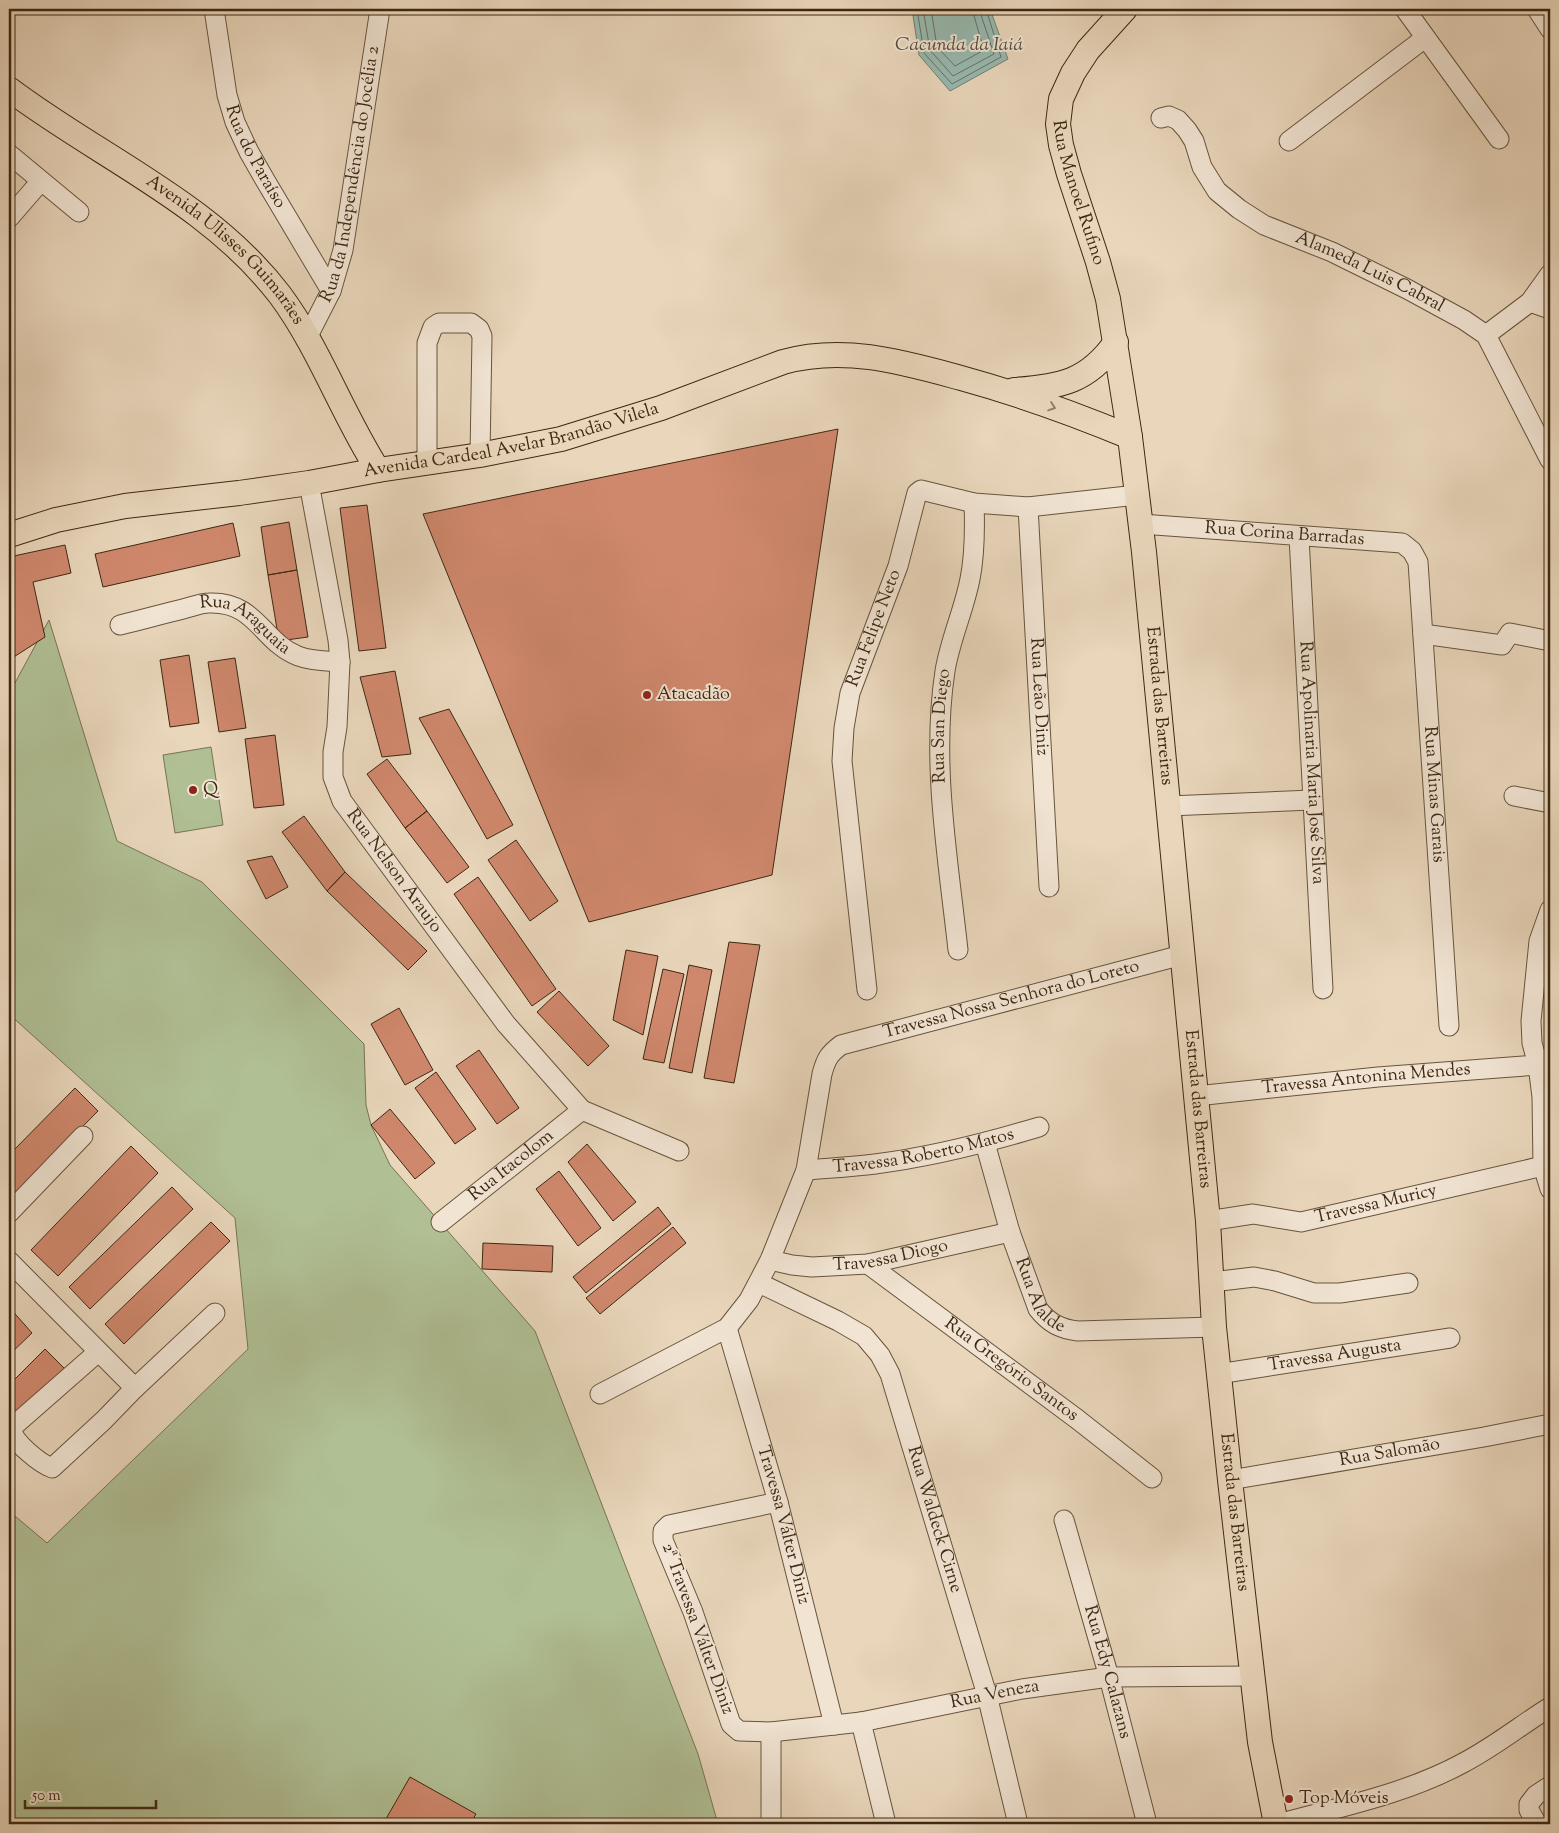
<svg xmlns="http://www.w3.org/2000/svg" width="1559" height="1833" viewBox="0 0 1559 1833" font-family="'Sorts Mill Goudy',serif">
  <rect width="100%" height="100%" fill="#e9d6bb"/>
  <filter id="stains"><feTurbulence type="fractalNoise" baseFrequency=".004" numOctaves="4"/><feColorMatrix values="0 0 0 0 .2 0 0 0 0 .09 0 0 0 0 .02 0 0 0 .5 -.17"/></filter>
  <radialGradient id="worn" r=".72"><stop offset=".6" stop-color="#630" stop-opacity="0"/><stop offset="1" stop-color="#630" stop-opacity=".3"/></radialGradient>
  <path fill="#b0bf94" stroke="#767453" d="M 49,620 L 117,841 L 202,882 L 364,1044 L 366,1105 L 371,1125 L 390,1165 L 535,1331 L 698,1754 L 718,1824 L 9,1824 L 9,1511 L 47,1543 L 248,1349 L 235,1218 L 9,1014 L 9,694 Z
    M 211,747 L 223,825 L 175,833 L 163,755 Z"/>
  <path fill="#97b9b0" stroke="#737f71" d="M 912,9 L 990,9 L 1008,59 L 950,91 L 919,55 Z"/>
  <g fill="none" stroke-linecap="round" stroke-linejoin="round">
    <path stroke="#6a7061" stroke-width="1" d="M 917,9 L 924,53 L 952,84 L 1001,57 L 986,9
      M 923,9 L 930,50 L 953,76 L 994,54 L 979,9
      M 931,9 L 937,47 L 955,66 L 984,50 L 972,9"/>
  </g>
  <path fill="#d0886d" stroke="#3d2812" d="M 838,429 L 772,875 L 589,922 L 423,514 Z
    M 367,505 L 386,648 L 359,651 L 340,508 Z
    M 289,522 L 297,570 L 268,575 L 261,527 Z
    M 233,523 L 240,556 L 103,587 L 95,554 Z
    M 65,545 L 71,573 L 33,582 L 45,637 L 9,660 L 9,557 Z
    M 297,570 L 308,637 L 279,641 L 268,575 Z
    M 189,655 L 199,723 L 170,727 L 160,660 Z
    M 235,658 L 246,728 L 219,732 L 208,662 Z
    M 395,671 L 411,754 L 382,757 L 360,677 Z
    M 449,709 L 513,825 L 487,839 L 419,718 Z
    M 275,735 L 284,805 L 254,808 L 245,739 Z
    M 387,759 L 427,811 L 405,828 L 367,774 Z
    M 427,811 L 469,867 L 447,883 L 405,828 Z
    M 304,816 L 345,872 L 327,891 L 282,832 Z
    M 516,840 L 558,901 L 530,921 L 488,860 Z
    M 272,856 L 288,887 L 266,899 L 247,861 Z
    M 345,872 L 427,951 L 408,970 L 327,891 Z
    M 478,877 L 556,989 L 532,1006 L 454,894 Z
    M 729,942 L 760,945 L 734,1083 L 704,1078 Z
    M 626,950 L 658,956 L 643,1035 L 613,1020 Z
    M 689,965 L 712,970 L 692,1073 L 669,1068 Z
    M 663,969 L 684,974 L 664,1063 L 643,1059 Z
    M 559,991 L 609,1046 L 588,1066 L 537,1012 Z
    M 399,1008 L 433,1070 L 405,1085 L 371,1024 Z
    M 479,1050 L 519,1108 L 497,1124 L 456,1066 Z
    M 436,1072 L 476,1129 L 455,1144 L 415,1088 Z
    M 75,1088 L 98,1111 L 9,1201 L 9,1155 Z
    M 390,1109 L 435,1163 L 415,1179 L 371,1125 Z
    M 587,1144 L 636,1202 L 613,1221 L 568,1162 Z
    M 131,1146 L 158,1173 L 58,1276 L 31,1250 Z
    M 559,1171 L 601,1228 L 578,1246 L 536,1189 Z
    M 172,1187 L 193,1209 L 90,1309 L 69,1287 Z
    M 658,1207 L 671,1224 L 586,1293 L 573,1277 Z
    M 211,1222 L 230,1241 L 124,1344 L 105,1324 Z
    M 673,1227 L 686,1243 L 600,1314 L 586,1298 Z
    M 483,1243 L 553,1246 L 552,1272 L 482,1269 Z
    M 9,1307 L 32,1333 L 9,1355 Z
    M 45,1349 L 66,1370 L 14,1420 L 9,1415 L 9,1385 Z
    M 410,1777 L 476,1814 L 470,1824 L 383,1824 Z"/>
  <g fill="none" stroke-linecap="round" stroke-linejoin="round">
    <defs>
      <g id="minor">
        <path id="s1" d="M 214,9 L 227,95 L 235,122 L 249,152 L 265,180 L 331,291"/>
        <path d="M 1405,9 L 1499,139"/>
        <path d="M 1537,9 L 1550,29"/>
        <path id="s2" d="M 1161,118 L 1169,116 L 1178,120 L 1187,130 L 1194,141 L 1202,167 L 1217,191 L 1239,209 L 1264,225 L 1332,252 L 1407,289 L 1464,320 L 1486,335 L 1550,460"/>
        <path d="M 1289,141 L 1425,38"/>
        <path d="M 9,154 L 79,212"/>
        <path d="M 9,218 L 41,181"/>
        <path d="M 1530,302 L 1550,309"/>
        <path d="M 1486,335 L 1530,302 L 1550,274"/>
        <path id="s3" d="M 308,336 L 331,291 L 343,250 L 380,9"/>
        <path d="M 427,463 L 427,343 L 433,327 L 439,323 L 471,323 L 479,329 L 482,336 L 480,455"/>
        <path id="s4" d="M 309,483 L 338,640 L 340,662 L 337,727 L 333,752 L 333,777 L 342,801 L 506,1024 L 582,1110 L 679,1151"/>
        <path id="s5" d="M 1028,507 L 1049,887"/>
        <path id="s6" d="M 1141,524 L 1402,543 L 1412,551 L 1418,562 L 1449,1026"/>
        <path id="s7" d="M 1299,537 L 1323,989"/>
        <path id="s8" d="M 120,625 C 141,620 162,614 183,609 C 191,607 201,603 209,603 C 256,601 262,642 298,656 C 311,661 326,661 340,662"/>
        <path d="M 1423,634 L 1502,645 L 1510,633 L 1550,641"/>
        <path d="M 1514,796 L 1550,803"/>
        <path d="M 1168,806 L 1312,800"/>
        <path d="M 1550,910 L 1539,941 L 1531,1021 L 1532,1043 L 1538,1065 L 1542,1097 L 1543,1166 L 1550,1189"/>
        <path id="s9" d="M 958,950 C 948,858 931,763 945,671 C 950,640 964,610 970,579 C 975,554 975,529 974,503"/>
        <path id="s10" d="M 867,990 L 842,761 L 844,728 L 850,693 L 898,566 L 917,493 L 921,490 L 974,503 L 1028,507 L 1137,495"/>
        <path id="s11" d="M 1196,1096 L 1378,1077 L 1538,1065"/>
        <path id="s12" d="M 985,1143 L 1010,1232 L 1038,1309 C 1049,1323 1060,1329 1078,1331 L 1214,1327"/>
        <path id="s13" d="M 806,1170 C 829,1168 852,1167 875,1164 C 931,1157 986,1143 1039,1127"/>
        <path d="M 9,1213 L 83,1136"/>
        <path id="s14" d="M 1208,1221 L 1253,1214 L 1301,1222 L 1543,1166"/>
        <path id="s15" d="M 441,1222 L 582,1110"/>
        <path id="s16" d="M 770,1260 L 792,1265 L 812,1267 L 868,1264 L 1010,1232"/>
        <path d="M 9,1261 L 135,1388 L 215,1313"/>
        <path id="s17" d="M 868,1264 L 1077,1419 L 1152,1478"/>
        <path d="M 1212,1282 L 1254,1277 L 1275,1281 L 1314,1293 L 1340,1293 L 1408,1283"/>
        <path id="s18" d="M 759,1283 L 838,1321 L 864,1336 L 880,1355 L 890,1374 L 987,1695 L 1018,1824"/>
        <path id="s19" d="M 727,1328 L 778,1502 L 834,1725"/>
        <path d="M 98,1352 L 17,1423 L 12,1429 C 11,1441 41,1464 52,1468 L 104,1420 L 135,1388"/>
        <path id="s20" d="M 1218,1374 L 1450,1338"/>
        <path id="s21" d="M 600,1394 L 727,1328 L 749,1300 L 770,1260 L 806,1170 L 822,1074 C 826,1059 829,1054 841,1045 L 1182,955"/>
        <path id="s22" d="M 1230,1480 L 1484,1437 L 1550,1424"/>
        <path id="s23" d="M 778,1502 L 669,1525 L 663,1531 L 663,1540 L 693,1612 L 731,1724 L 739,1731 L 771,1732 L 861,1722 L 1022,1689 L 1109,1677 L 1252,1676"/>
        <path id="s24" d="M 1064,1520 L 1109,1677 L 1147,1824"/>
        <path d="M 861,1722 L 886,1824"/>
        <path d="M 771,1732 L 771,1824"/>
        <path d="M 1278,1824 C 1340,1807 1406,1794 1463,1763 C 1494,1747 1521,1725 1550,1707"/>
        <path d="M 1537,1824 L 1529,1810 L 1529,1804 L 1536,1795 L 1550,1786"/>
      </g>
      <g id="major">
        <path id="s25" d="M 1125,9 L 1088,50 L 1073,73 L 1061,99 L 1058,124 L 1061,145 L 1069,174 L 1098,262 L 1108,299 L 1130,437 L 1144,552 L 1208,1221 L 1214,1327 L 1230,1480 L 1260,1742 L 1276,1824"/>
        <path id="s26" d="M 9,89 C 99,157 210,203 280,295 C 320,349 342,414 378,470"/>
        <path d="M 1014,390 C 1060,387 1088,382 1116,342"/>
        <path id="s27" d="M 9,535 L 56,520 L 125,506 L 239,493 L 309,483 L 378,470 L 480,455 L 561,439 L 661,408 L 783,362 C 844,345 902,362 961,378 C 1019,394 1075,414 1130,437"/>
      </g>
    </defs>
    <use href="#minor" stroke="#68543c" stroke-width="21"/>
    <use href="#major" stroke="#3d2812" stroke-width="26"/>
    <use href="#minor" stroke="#f1e4d3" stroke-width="19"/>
    <use href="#major" stroke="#e9d6bb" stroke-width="24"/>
  </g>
  <defs><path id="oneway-chevron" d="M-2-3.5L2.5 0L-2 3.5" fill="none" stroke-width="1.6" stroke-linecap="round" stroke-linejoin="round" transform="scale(1.25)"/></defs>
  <use stroke="#937f66" href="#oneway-chevron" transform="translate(1052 407) rotate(19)"/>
  <g fill="#8f2418" stroke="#f1e4d3" stroke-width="2">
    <circle cx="647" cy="695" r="5"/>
    <circle cx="193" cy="790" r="5"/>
    <circle cx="1289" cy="1799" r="5"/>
  </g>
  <g text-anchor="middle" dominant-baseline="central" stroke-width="4" stroke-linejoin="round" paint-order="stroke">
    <g font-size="18" fill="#3d2812" stroke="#f1e4d3">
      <text stroke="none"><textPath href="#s1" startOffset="155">Rua do Paraíso</textPath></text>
      <text stroke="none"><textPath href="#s3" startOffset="169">Rua da Independência do Jocélia 2</textPath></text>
      <text stroke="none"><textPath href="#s25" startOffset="208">Rua Manoel Rufino</textPath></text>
      <text stroke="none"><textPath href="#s26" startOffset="271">Avenida Ulisses Guimarães</textPath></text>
      <text stroke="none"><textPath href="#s2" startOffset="274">Alameda Luis Cabral</textPath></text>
      <text stroke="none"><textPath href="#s27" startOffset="512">Avenida Cardeal Avelar Brandão Vilela</textPath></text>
      <text stroke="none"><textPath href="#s6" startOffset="144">Rua Corina Barradas</textPath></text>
      <text stroke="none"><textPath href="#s10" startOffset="368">Rua Felipe Neto</textPath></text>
      <text stroke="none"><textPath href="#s8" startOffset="135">Rua Araguaia</textPath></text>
      <text stroke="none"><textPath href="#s5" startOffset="190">Rua Leão Diniz</textPath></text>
      <text stroke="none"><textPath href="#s25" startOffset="729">Estrada das Barreiras</textPath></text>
      <text stroke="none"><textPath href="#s9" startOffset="225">Rua San Diego</textPath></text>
      <text stroke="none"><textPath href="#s7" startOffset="226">Rua Apolinaria Maria José Silva</textPath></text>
      <text stroke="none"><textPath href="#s6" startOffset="520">Rua Minas Garais</textPath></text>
      <text stroke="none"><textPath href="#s4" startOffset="410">Rua Nelson Araujo</textPath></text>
      <text stroke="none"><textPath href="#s21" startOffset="630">Travessa Nossa Senhora do Loreto</textPath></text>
      <text stroke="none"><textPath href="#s11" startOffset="171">Travessa Antonina Mendes</textPath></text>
      <text stroke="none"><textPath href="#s25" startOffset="1134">Estrada das Barreiras</textPath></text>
      <text stroke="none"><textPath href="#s13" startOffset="119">Travessa Roberto Matos</textPath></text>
      <text stroke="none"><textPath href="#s15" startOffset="90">Rua Itacolom</textPath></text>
      <text stroke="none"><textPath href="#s14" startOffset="171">Travessa Muricy</textPath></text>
      <text stroke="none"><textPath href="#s16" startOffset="122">Travessa Diogo</textPath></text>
      <text stroke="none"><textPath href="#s12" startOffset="164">Rua Alalde</textPath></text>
      <text stroke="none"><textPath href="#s20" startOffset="118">Travessa Augusta</textPath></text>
      <text stroke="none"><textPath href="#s17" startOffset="178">Rua Gregório Santos</textPath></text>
      <text stroke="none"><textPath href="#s22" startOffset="162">Rua Salomão</textPath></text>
      <text stroke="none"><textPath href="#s25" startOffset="1539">Estrada das Barreiras</textPath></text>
      <text stroke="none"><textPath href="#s18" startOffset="316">Rua Waldeck Cirne</textPath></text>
      <text stroke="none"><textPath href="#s19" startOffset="205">Travessa Válter Diniz</textPath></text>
      <text transform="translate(697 1629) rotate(70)">2ª Travessa Válter Diniz</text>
      <text stroke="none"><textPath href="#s24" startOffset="158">Rua Edy Calazans</textPath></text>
      <text stroke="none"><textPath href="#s23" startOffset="595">Rua Veneza</textPath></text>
    </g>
    <g font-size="18" fill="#3d2812" stroke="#f1e4d3" text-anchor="start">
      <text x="657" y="695">Atacadão</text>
      <text x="203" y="790">Q</text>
      <text x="1299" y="1799">Top Móveis</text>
    </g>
    <g font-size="19" font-style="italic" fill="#544c3a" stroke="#f1e4d3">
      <text x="959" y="45">Cacunda da Iaiá</text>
    </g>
  </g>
  <rect width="1559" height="1833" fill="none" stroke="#e9d6bb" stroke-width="30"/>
  <rect x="10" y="10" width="1539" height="1813" fill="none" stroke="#3d2812" stroke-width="2.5"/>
  <rect x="15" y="15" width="1529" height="1803" fill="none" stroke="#3d2812"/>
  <path d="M25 1800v8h131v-8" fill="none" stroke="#3d2812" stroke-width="2.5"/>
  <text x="32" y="1800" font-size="15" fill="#3d2812" stroke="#f1e4d3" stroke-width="4" paint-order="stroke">50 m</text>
  <rect width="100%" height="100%" filter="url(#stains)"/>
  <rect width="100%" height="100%" fill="url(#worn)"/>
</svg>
